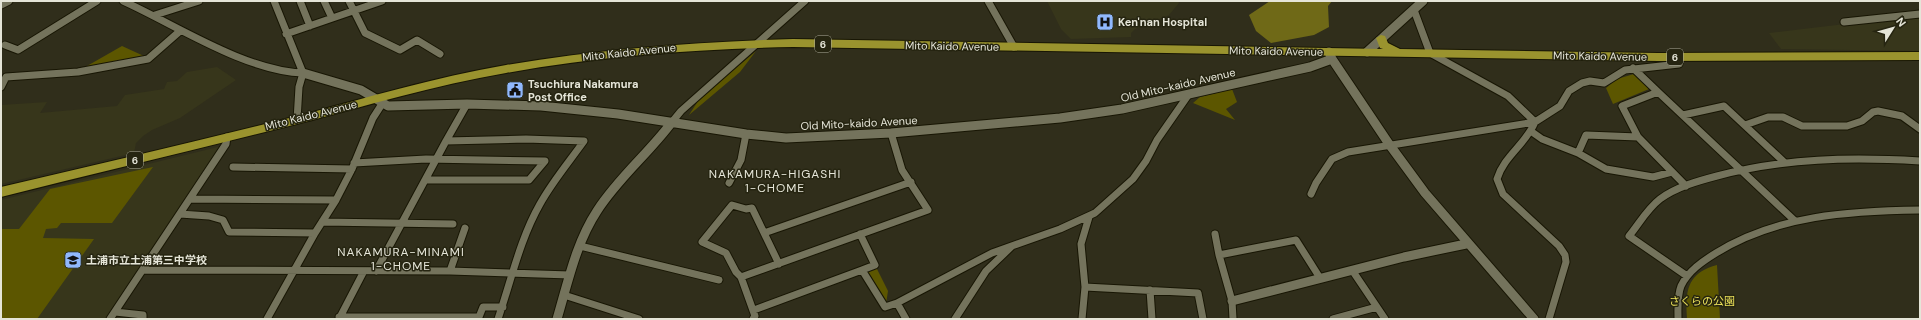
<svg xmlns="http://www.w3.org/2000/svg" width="1921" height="320" viewBox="0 0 1921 320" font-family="'DM Sans','Noto Sans JP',sans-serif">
  <rect width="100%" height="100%" fill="#302e1b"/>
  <path fill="#37361b" d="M 1047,1 L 1178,1 L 1179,3 L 1169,15 L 1135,29 L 1131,33 L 1131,37 L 1071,39 L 1061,29 Z
    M 1920,15 L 1920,51 L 1781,49 L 1769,33 Z
    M 217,67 L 236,80 L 180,118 L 152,130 L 143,136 L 136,143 L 134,153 L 1,184 L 1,105 L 47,102 L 40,113 L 117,106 L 125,95 L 164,89 L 167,82 L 177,81 L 187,72 Z
    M 218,147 L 220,148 L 106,319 L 1,319 L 1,200 Z"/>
  <path fill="#5c5600" d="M 122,46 L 146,57 L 80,70 Z
    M 756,51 L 740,72 L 689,115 L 700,98 Z
    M 1634,74 L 1649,89 L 1613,104 L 1606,88 L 1617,79 Z
    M 1232,89 L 1237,102 L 1226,109 L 1235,120 L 1193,103 L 1200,97 Z
    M 153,167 L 112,223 L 61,223 L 57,228 L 46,229 L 43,238 L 94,239 L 37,319 L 1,319 L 1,229 L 19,229 L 50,189 Z
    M 1717,265 L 1720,319 L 1687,319 C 1685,291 1687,273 1717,265 Z
    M 876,267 L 888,291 L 886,304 L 865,271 Z"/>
  <path fill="#6f6917" d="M 1270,1 L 1332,1 L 1328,6 L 1329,27 L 1314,35 L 1271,43 L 1256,31 L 1249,15 Z"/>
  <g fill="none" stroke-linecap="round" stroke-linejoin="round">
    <defs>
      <path id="minor" d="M 123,1 C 176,25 245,71 303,73
        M 274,1 L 303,73
        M 300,1 L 310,26
        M 324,1 L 332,18
        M 349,1 L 365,33 L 400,50 L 417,40 L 440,54
        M 988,1 L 1014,47
        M 1,5 L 9,1
        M 1414,10 L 1430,53 L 1508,96 L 1535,122
        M 155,15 L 199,1
        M 1844,22 L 1920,14
        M 286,34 L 382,1
        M 5,45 L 18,50 L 97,1
        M 1633,68 L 1658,92
        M 1,87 L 6,77 L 78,72 L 148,59 L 180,31
        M 1683,115 L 1724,106 L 1784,162
        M 297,120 L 299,87 L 303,73
        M 672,122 L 681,111 L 805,1
        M 1535,122 C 1526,144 1504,156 1497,179 L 1503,194 L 1559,246 L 1565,255 L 1566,262 L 1549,319
        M 1745,125 L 1768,117 L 1783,117 L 1802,126 L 1847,126 L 1862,121 L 1873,112 L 1878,111 L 1902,116 L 1920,129
        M 1532,132 L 1542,139 L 1578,153 L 1606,169 L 1653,177 L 1672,172
        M 446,141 L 467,104
        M 1578,153 L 1586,135 L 1638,137
        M 354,163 L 426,159 L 545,161 L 529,180 L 426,180
        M 233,167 L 352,169
        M 729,183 L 741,160 L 746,134
        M 1686,186 L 1638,137 L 1622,106 L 1658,92 L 1795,221
        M 1311,194 L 1316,183 L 1332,159 L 1348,152 L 1535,122 L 1560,106 L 1569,91 L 1582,83 L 1590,81 L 1604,83 L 1625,70 L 1679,64 L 1674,57
        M 190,199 L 336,200
        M 180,214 L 209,216 L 223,220 L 229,232 L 315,233
        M 322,222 L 453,224
        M 764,233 L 911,182
        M 860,234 L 875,265 L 862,270 L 885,307 L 897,303 L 906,319
        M 1215,234 L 1219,255
        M 580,246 L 719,280
        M 143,270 L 450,271 L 570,275
        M 1352,270 L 1385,319
        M 376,271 L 446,141 L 526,139 L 584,141 C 569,162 552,182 540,204 C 520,239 511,281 498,319
        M 450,271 L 465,228
        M 1687,276 L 1629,236 C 1639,224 1647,209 1660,199 C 1676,187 1698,181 1717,176 C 1784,158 1851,157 1920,161
        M 741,277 L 928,210 L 902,170 L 891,133
        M 1085,287 L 1081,244 L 1089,217
        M 1150,290 L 1152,319
        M 564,295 L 639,319
        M 897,303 L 992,253 L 1060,229 L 1095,213 L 1133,179 L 1146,161 L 1157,140 L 1189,94
        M 754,310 L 862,270
        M 115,312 L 143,315 L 143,319
        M 339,317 L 479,317 L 483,307 L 503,307
        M 110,319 L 226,144 L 227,137
        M 267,319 L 315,233 L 336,200 L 352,169 L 373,118 L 382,104
        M 339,319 L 364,271
        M 753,319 L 755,316 L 741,277 L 736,272 L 726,253 L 702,242 L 732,205 L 746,209 L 752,208 L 779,264
        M 955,319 L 986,271 L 1011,247
        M 1082,319 L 1085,287 L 1198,293 L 1203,319
        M 1233,319 L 1232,301 L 1219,255 L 1296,240 L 1320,278
        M 1333,319 L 1377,307
        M 1678,319 C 1678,308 1677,296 1681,286 C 1688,271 1703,261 1716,253 C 1777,215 1850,211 1920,210"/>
      <path id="tertiary" d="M 1367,52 L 1423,1
        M 1332,59 L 1389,144 L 1425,193 L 1534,319
        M 303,73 L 361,90 L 388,106 L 467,104 L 541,106 L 618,114 L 746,134 L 786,138 L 891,133 L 1060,118 L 1122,109 L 1310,67 L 1332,59 L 1329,52
        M 1232,301 L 1404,257 L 1466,244
        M 557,319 C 568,282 576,243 597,211 C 618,178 649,153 672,122"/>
      <path id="trunk" d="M 1381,35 L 1385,36 L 1388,43 L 1400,49 L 1658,53 L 1920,52 L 1920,60 L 1658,61 L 793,47 C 697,49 601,56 506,73 C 435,85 366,106 297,124 C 199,149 100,172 1,197 L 1,187 C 100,164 199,141 297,116 C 367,98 435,77 506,65 C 601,49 697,42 793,39 L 1383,49 L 1380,48 L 1376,38 Z"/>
    </defs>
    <use href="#minor" stroke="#181604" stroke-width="9"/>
    <use href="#tertiary" stroke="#181604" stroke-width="11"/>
    <use href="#trunk" stroke="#181604" stroke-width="2"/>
    <use href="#minor" stroke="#74735c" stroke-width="7"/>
    <use href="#tertiary" stroke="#74735c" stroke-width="9"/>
    <use href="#trunk" fill="#9a932e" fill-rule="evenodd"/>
  </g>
  <defs>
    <symbol id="hospital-square" viewBox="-11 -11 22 22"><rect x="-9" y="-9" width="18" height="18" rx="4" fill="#90b8fd" stroke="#262511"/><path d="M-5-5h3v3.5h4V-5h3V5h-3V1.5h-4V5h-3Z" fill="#111"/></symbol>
    <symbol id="civic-square" viewBox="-11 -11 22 22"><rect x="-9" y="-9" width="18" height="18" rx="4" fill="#90b8fd" stroke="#262511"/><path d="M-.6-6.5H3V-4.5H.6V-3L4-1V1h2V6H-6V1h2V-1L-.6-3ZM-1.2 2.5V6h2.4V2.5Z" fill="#111"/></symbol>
    <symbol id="school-square" viewBox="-11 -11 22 22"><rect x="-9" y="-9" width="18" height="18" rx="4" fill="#90b8fd" stroke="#262511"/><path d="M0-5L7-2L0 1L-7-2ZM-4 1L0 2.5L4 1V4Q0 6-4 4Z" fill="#111"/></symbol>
  </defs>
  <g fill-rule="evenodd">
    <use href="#hospital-square" x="1095" y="12" width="20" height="20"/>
    <use href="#civic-square" x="505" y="80" width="20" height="20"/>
    <use href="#school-square" x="63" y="250" width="20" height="20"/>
  </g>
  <g text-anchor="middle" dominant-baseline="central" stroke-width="3" stroke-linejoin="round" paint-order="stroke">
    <g fill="#262511" stroke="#acab9c" stroke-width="1">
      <rect x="815" y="36" width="16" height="16" rx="3"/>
      <rect x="1667" y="49" width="16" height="16" rx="3"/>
      <rect x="127" y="152" width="16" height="16" rx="3"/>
    </g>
    <g font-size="10" font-weight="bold" fill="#e5e5d8">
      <text x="823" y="44">6</text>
      <text x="1675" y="57">6</text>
      <text x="135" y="160">6</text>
    </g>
    <g font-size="11" font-weight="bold" fill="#e5e5d8" stroke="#262511" text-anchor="start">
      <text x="1118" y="22">Ken'nan Hospital</text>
      <text x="528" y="84">Tsuchiura Nakamura<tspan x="528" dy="13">Post Office</tspan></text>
      <text x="86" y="260">土浦市立土浦第三中学校</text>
    </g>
    <g font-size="11" fill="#e5e5d8" stroke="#262511">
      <text transform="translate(952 46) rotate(1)">Mito Kaido Avenue</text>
      <text transform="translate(1276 51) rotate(1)">Mito Kaido Avenue</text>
      <text transform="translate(629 52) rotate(-6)">Mito Kaido Avenue</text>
      <text transform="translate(1600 56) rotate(1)">Mito Kaido Avenue</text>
      <text transform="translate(1178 85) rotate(-13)">Old Mito-kaido Avenue</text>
      <text transform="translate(311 115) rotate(-14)">Mito Kaido Avenue</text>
      <text transform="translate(859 123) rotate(-3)">Old Mito-kaido Avenue</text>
    </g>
    <g font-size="11" fill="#ebe15a" stroke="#262511">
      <text x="1702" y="301">さくらの公園</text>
    </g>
    <g font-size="12" letter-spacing="1" fill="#e5e5d8" stroke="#262511">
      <text x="775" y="174">NAKAMURA-HIGASHI<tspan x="775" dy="14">1-CHOME</tspan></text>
      <text x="401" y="252">NAKAMURA-MINAMI<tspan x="401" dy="14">1-CHOME</tspan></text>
    </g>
  </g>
  <rect width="1921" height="320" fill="none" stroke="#e5e5d8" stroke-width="4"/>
  <g transform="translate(1893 28) rotate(53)" stroke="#262511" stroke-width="3" paint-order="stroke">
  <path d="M0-3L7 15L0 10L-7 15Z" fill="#e5e5d8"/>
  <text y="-6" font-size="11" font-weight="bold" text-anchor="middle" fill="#e5e5d8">N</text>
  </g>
</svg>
